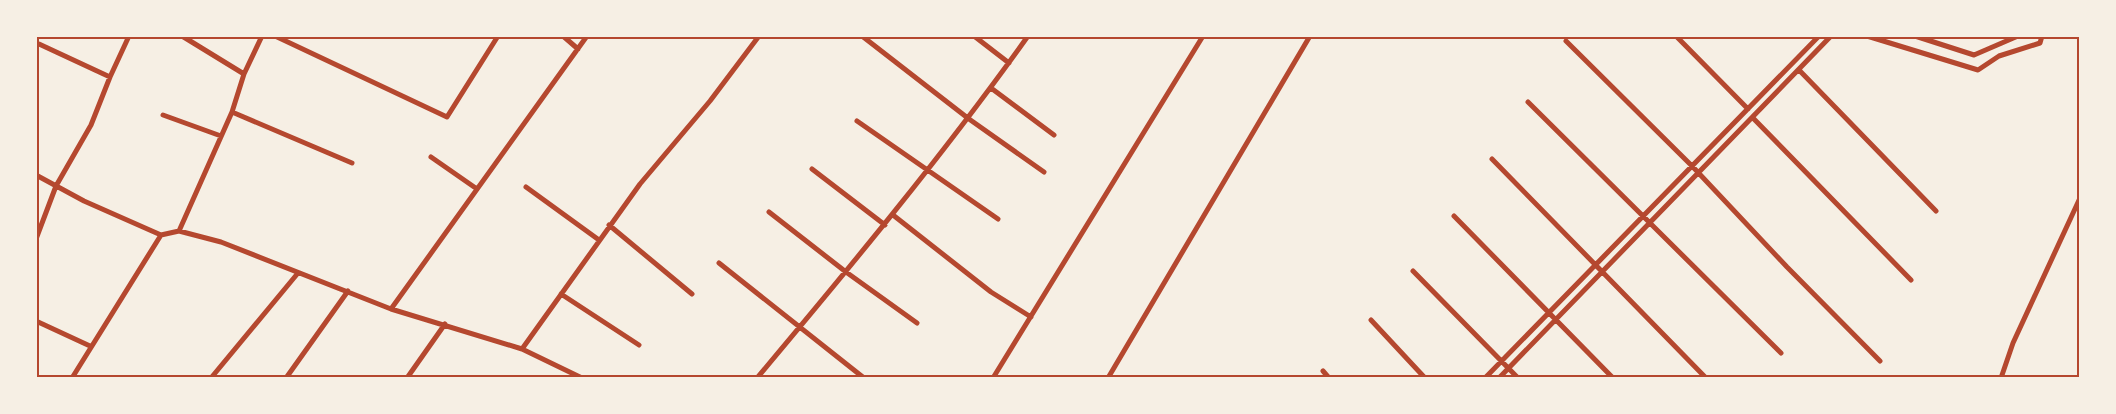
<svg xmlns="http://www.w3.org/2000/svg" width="2116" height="414" viewBox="0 0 2116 414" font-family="Manrope,sans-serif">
  <rect width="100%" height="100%" fill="#f6efe4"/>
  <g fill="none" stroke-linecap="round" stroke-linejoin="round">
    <path stroke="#b5482f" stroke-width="5" d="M 182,36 L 244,74
      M 275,36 L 447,117 L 498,36
      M 563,36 L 578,49
      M 862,36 L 969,119 L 1044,172
      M 974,36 L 1009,63
      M 1676,36 L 1748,109
      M 1867,36 L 1978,70 L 1999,56 L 2040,43 L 2042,36
      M 1915,36 L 1974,55 L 2018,36
      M 1566,41 L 1692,166 L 1787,267 L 1880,361
      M 39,44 L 110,77
      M 1799,70 L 1936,211
      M 991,88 L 1054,135
      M 1528,102 L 1781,353
      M 232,112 L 352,163
      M 163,115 L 221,136
      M 1753,118 L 1911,280
      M 857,121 L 998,219
      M 431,157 L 477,189
      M 1492,159 L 1706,378
      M 812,169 L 885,225
      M 36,175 L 84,201 L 161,235 L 179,231 L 221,242 L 391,309 L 522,349 L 582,378
      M 526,187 L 599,240
      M 769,212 L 846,272 L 917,323
      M 893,215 L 991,292 L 1031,317
      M 1454,216 L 1613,378
      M 609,225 L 692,294
      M 179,231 L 232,112 L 244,74 L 262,36
      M 36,239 L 56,186 L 91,125 L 110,77 L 129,36
      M 719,263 L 864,378
      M 1413,271 L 1518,378
      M 561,294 L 639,345
      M 391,309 L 587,36
      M 1371,320 L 1425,378
      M 36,321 L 90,346
      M 522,349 L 640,184 L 710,101 L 759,36
      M 1323,371 L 1329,378
      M 72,378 L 161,235
      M 211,378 L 298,273
      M 286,378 L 348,291
      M 407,378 L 445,324
      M 757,378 C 851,266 943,155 1028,36
      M 993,378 L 1203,36
      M 1108,378 L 1310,36
      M 1485,378 L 1819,36
      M 1499,378 L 1831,36
      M 2001,378 L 2013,343 L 2080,198"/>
  </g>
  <rect width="2116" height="414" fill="none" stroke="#f6efe4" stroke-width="75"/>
  <rect x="38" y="38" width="2040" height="338" fill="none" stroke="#b5482f" stroke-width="2"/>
</svg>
